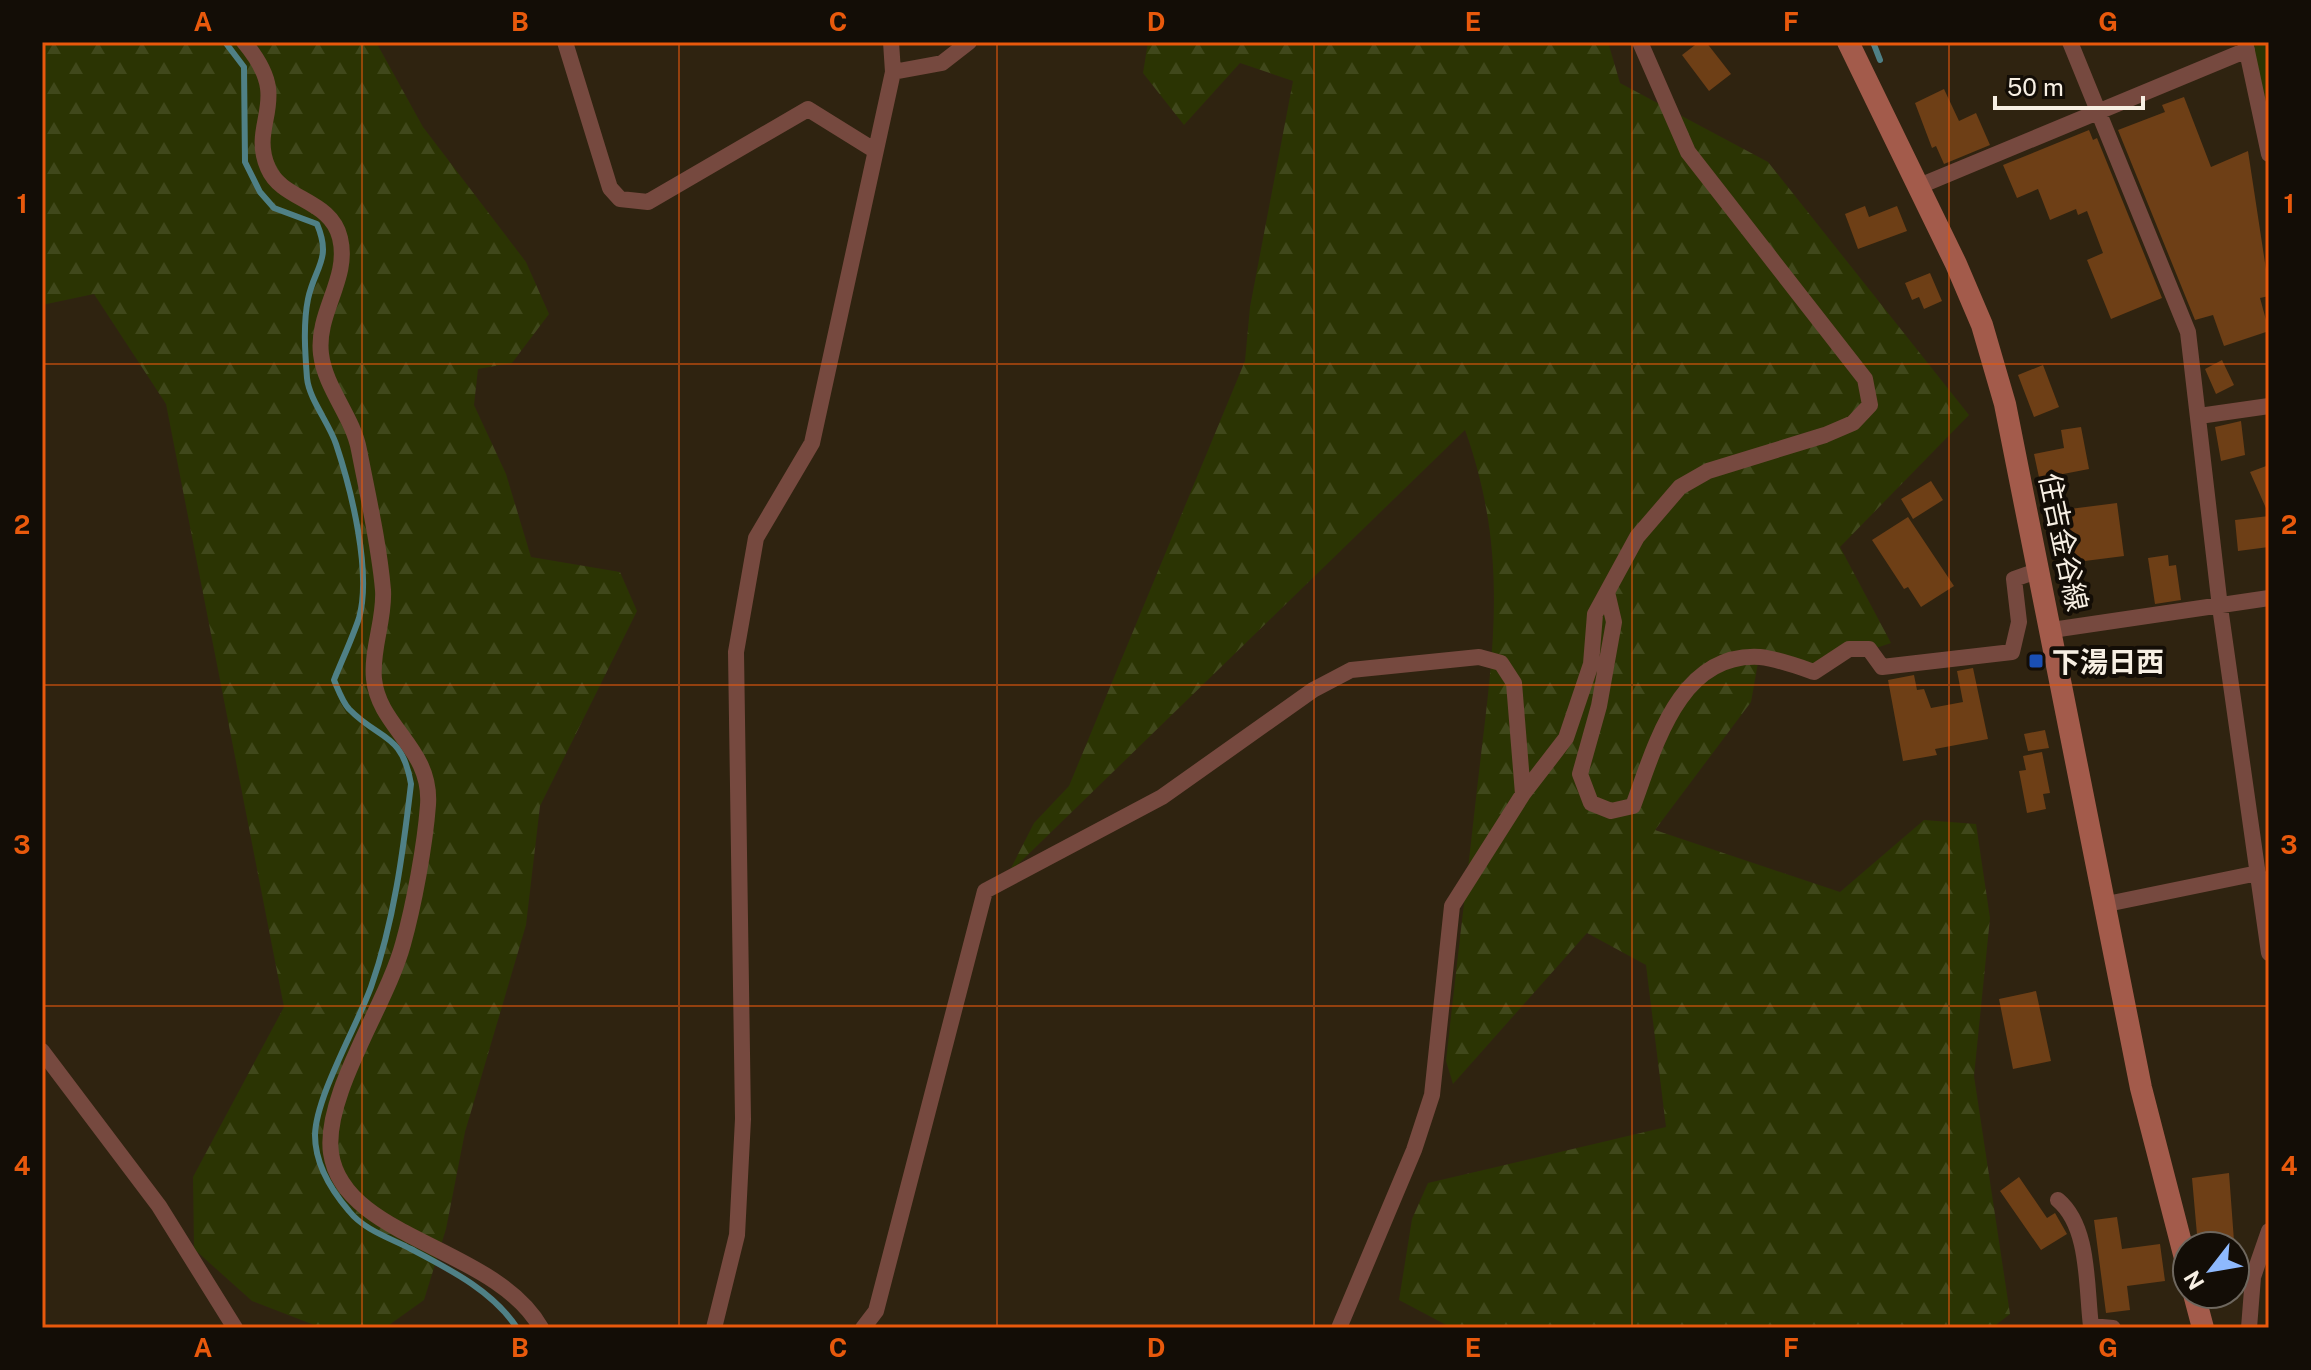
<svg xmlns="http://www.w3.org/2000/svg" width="2311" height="1370" viewBox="0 0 2311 1370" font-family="'Public Sans','Noto Sans JP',sans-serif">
  <defs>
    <pattern id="forest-firs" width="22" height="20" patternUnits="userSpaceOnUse" patternTransform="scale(2)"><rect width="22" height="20" fill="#2b3403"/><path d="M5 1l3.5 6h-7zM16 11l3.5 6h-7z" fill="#40481b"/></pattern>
  </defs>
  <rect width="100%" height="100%" fill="#2f2310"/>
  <path fill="#2b3403" d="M 2252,42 L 2269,42 L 2269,120 Z"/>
  <path fill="url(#forest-firs)" d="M 42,42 L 376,42 L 423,127 L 526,262 L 549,314 L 512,363 L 478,369 L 474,405 L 506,474 L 531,557 L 620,572 L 637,611 L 540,806 L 526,925 L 465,1132 L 446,1229 L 424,1300 L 389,1325 L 322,1328 L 252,1301 L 194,1249 L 193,1177 L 284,1007 L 166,404 L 94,294 L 42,305 Z
    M 1148,42 L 1608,42 L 1620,83 L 1768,162 L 1969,415 L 1840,547 L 1891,643 L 1825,665 L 1759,657 L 1751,702 L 1655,830 L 1840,892 L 1924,820 L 1976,824 L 1990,918 L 1974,1076 L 2010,1314 L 1992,1328 L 1452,1328 L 1399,1300 L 1412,1219 L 1428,1183 L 1666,1127 L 1646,965 L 1587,933 L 1453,1084 L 1446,1061 C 1456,970 1467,880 1477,789 C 1492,658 1511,558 1465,430 L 1008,874 L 1034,823 L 1069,786 L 1245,361 L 1250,307 L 1293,81 L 1240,63 L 1184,125 L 1143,73 Z"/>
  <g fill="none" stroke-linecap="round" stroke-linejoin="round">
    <path stroke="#4f8086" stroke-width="6" d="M 225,42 L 244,67 L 245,162 L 260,192 L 274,208 L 317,224 C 332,260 315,266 308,299 C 303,324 305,352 307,378 C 309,399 329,423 336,444 C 351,489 372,572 359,618 C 352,639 342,660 334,680 C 338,689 342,701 349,709 C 380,741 402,732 411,784 C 403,852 394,922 371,987 C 357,1026 316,1096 315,1135 C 315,1164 331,1190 349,1211 C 364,1230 390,1238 411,1249 C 449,1269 493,1291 517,1328
      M 1873,42 L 1880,60"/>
  </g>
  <path fill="#6e3f16" d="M 1699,42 L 1706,42 L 1731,74 L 1709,91 L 1682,55 Z
    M 1944,89 L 1959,121 L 1976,113 L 1990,145 L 1944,164 L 1936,146 L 1932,148 L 1915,103 Z
    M 2184,97 L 2211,167 L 2248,151 L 2269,289 L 2269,296 L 2260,298 L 2269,331 L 2224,346 L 2213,315 L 2195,320 L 2118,130 L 2165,112 L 2162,105 Z
    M 2089,130 L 2093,140 L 2097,138 L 2162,298 L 2111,319 L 2087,260 L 2103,253 L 2087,211 L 2078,215 L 2076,209 L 2050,220 L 2038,189 L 2017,198 L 2003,165 Z
    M 1865,206 L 1869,217 L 1897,206 L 1907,231 L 1858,249 L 1845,214 Z
    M 1930,273 L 1942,301 L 1924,309 L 1919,297 L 1912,300 L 1905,283 Z
    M 2222,360 L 2234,385 L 2216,394 L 2205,369 Z
    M 2043,365 L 2059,407 L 2034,417 L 2018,375 Z
    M 2241,421 L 2245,455 L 2221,461 L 2215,427 Z
    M 2081,427 L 2089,469 L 2058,475 L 2061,493 L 2043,496 L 2034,454 L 2064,448 L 2061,430 Z
    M 2269,465 L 2269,515 L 2250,472 Z
    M 1931,481 L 1943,500 L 1913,519 L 1901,499 Z
    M 2117,503 L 2124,556 L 2069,563 L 2062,510 Z
    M 2269,516 L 2269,547 L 2238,551 L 2235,520 Z
    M 1908,517 L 1954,586 L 1921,607 L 1908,587 L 1904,589 L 1872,540 Z
    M 2168,555 L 2169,566 L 2176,565 L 2181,600 L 2155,604 L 2148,558 Z
    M 1973,668 L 1988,739 L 1935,749 L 1937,755 L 1903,761 L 1888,680 L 1914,675 L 1917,690 L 1924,689 L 1931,708 L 1963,702 L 1957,671 Z
    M 2045,730 L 2049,748 L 2028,751 L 2024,734 Z
    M 2042,752 L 2050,793 L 2043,794 L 2046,809 L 2027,813 L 2019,771 L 2026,770 L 2023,756 Z
    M 2036,991 L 2051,1061 L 2013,1069 L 1999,999 Z
    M 2229,1173 L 2234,1241 L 2198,1246 L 2192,1178 Z
    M 2019,1177 L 2047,1218 L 2055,1213 L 2067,1234 L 2041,1250 L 2000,1191 Z
    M 2117,1217 L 2122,1249 L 2160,1244 L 2165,1281 L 2127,1286 L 2130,1310 L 2106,1313 L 2094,1220 Z"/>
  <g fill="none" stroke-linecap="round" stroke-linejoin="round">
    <path stroke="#76493f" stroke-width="16" d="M 244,42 C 254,54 266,72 268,88 C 272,116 254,136 268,168 C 282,201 331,199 340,238 C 350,279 316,312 321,354 C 325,388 353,417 359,450 C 368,496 379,544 383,590 C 385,619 371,650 374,679 C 379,728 432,748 428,805 C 425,845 414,905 403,944 C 387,1004 323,1095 331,1153 C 343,1239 496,1247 541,1328
      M 565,42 L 610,188 L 620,199 L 648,202 L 808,109 L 874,150
      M 2070,42 L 2188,332 L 2220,607 L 2269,953
      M 2245,42 L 2269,154
      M 893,72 L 942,63 L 969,42
      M 1917,187 L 2247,50
      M 2199,416 L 2269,406
      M 1607,592 L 1614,622 L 1599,706 L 1580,774 L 1591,803 L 1611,811 L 1633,806 C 1655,747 1679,652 1760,657 C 1778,659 1797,666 1814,672 L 1849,649 L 1869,649 L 1882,667 L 2012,652 L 2019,622 L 2014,579 L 2040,570
      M 2052,630 L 2269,598
      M 2107,904 L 2258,873
      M 42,1051 L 159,1206 L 235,1328
      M 2058,1200 C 2090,1227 2086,1287 2091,1326 L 2113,1328
      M 714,1328 L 737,1235 L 743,1119 L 736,652 L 756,538 L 812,443 L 893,72 L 891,42
      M 863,1328 L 876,1311 L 985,891 L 1162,797 L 1313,690 L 1351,670 L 1479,657 L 1501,663 L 1514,683 L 1523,794
      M 1339,1328 L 1414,1150 L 1432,1095 L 1452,906 L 1523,794 L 1566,738 L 1591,664 L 1595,614 L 1637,537 L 1680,487 L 1708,471 L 1825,435 L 1853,423 L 1870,405 L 1865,379 L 1688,152 L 1640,42
      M 2249,1328 L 2253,1277 L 2269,1231"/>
    <path stroke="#a35b4b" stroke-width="22" d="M 1848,42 L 1956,264 L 1982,325 L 2005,404 L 2141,1088 L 2187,1266
      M 2194,1294 L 2203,1328"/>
  </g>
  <path fill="none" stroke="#e8590c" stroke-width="2" stroke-opacity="0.55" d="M 362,42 L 362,1328M 679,42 L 679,1328M 997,42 L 997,1328M 1314,42 L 1314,1328M 1632,42 L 1632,1328M 1949,42 L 1949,1328M 42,364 L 2269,364M 42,685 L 2269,685M 42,1006 L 2269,1006"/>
  <rect fill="#1a4fb4" stroke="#130d06" stroke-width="3" x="2028" y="653" width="16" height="16" rx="4"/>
  <g text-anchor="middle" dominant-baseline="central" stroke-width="8" stroke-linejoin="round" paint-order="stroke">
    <g font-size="28" fill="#f7efe3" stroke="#130d06">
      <text transform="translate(2064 542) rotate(78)">住吉金谷線</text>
    </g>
    <g font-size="28" font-weight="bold" fill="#f7efe3" stroke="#130d06" text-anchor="start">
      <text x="2052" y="661">下湯日西</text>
    </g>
  </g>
  <rect width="2311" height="1370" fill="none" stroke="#130d06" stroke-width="88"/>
  <g transform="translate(2211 1270) rotate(239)"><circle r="38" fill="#130d06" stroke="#6e675e" stroke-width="2"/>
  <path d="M0-6L14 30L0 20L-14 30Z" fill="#8eb9fd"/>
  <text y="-12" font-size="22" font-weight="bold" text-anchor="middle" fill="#f7efe3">N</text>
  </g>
  <path d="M1995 96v12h148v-12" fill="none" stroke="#f7efe3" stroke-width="4"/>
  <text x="2007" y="96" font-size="24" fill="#f7efe3" stroke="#130d06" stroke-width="6" paint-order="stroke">50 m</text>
  <rect x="44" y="44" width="2223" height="1282" fill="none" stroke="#e8590c" stroke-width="3"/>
  <g font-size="26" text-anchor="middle" font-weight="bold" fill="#e8590c">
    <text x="203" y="31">A</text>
    <text x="520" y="31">B</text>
    <text x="838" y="31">C</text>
    <text x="1156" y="31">D</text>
    <text x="1473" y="31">E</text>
    <text x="1791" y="31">F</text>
    <text x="2108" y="31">G</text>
    <text x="22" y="213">1</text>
    <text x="2289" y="213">1</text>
    <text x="22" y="534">2</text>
    <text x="2289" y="534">2</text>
    <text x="22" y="854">3</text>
    <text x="2289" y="854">3</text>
    <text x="22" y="1175">4</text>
    <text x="2289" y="1175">4</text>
    <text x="203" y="1357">A</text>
    <text x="520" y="1357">B</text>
    <text x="838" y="1357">C</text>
    <text x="1156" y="1357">D</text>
    <text x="1473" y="1357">E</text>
    <text x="1791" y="1357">F</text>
    <text x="2108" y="1357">G</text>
  </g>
</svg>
